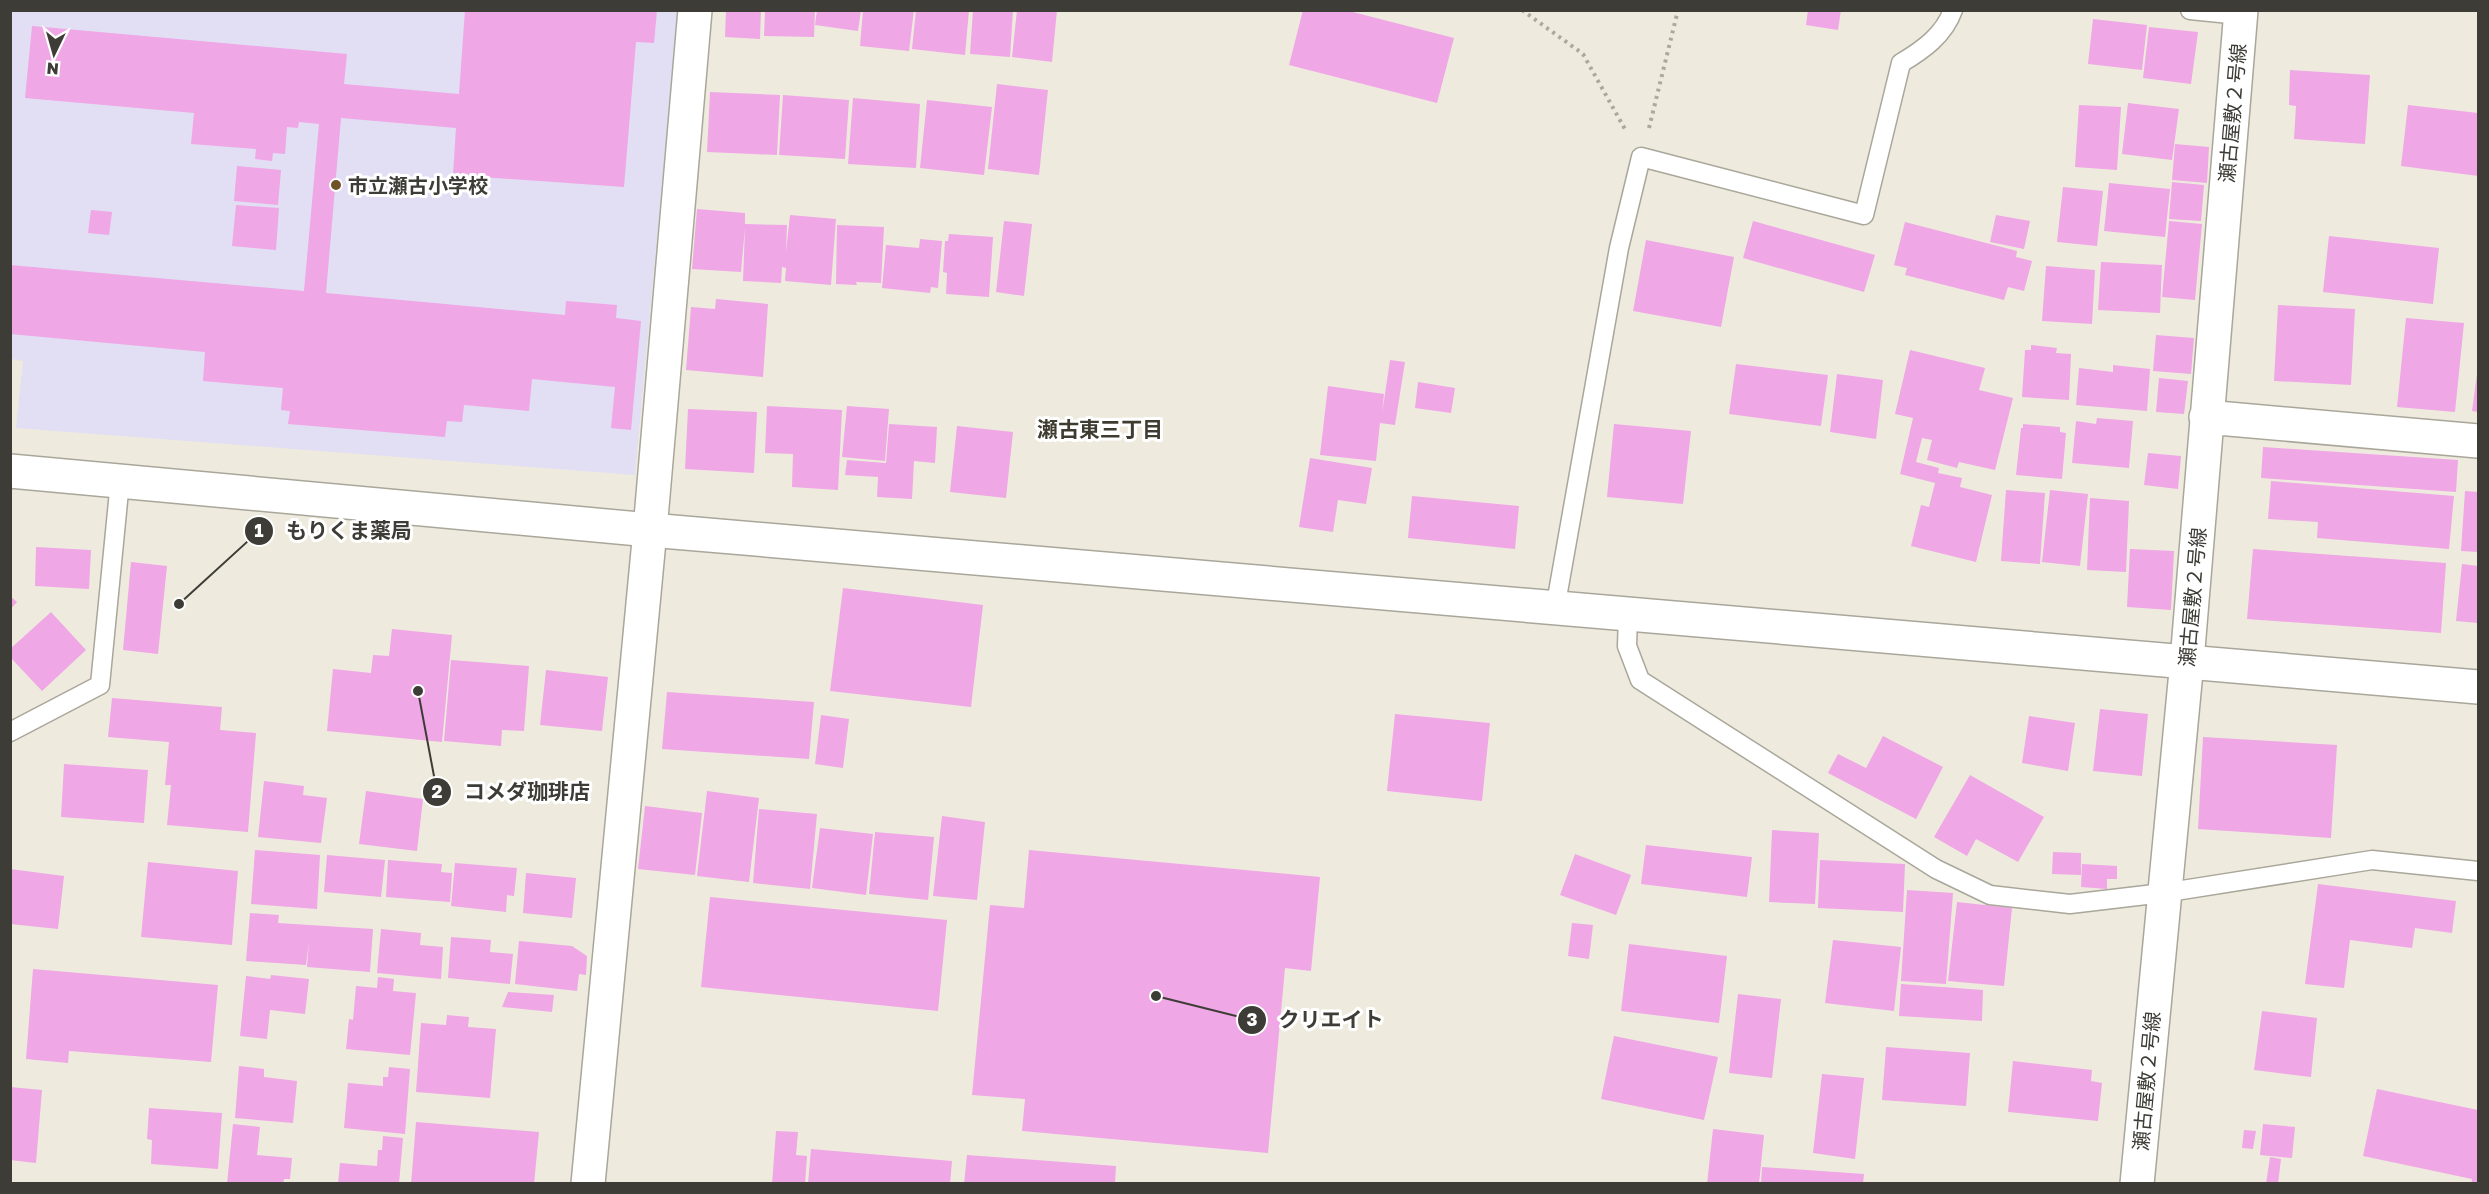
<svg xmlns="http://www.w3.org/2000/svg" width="2489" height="1194" viewBox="0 0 2489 1194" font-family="'Golos Text','Noto Sans JP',sans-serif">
  <rect width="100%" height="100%" fill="#eeebde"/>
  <path fill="#e2def4" d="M 11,11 L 678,11 L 635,475 L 16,428 L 23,361 L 11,359 Z"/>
  <path fill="#efa7e6" d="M 465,10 L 657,10 L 654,43 L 636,42 L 624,187 L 453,175 L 456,128 L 341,118 L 326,293 L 565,315 L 566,301 L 617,305 L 616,318 L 641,321 L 631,430 L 611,428 L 615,387 L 532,379 L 529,411 L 464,405 L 462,422 L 447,421 L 445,437 L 288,424 L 290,411 L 281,410 L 283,388 L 203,381 L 205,352 L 10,334 L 10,265 L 304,291 L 319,124 L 299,122 L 298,128 L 287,127 L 285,154 L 273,153 L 272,161 L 255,159 L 256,149 L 191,144 L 194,113 L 25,98 L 32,26 L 347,54 L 344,84 L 459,94 Z
    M 726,10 L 761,10 L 760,39 L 725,37 Z
    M 765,10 L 815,10 L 814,37 L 764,36 Z
    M 817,10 L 861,10 L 858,31 L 815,25 Z
    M 863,10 L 914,10 L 909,51 L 860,46 Z
    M 916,10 L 969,10 L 965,55 L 912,49 Z
    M 973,10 L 1013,10 L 1010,57 L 970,54 Z
    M 1017,10 L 1057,10 L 1052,62 L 1012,57 Z
    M 1303,10 L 1345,10 L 1454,38 L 1437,103 L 1289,65 Z
    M 1808,10 L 1841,10 L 1838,30 L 1806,25 Z
    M 2093,19 L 2147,25 L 2142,70 L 2088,64 Z
    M 2149,27 L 2198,32 L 2191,84 L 2143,78 Z
    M 2290,70 L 2370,75 L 2365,144 L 2294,139 L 2296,106 L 2289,105 Z
    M 997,84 L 1048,90 L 1039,175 L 988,169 Z
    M 710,92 L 780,95 L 777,155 L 707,152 Z
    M 783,95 L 849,100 L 845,159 L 779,155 Z
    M 853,98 L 920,104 L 916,168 L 848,164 Z
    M 927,100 L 992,107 L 984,175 L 920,168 Z
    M 2128,103 L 2179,109 L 2172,160 L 2122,154 Z
    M 2079,105 L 2121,107 L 2117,170 L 2075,167 Z
    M 2408,105 L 2478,113 L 2478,176 L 2401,166 Z
    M 2175,144 L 2209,147 L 2207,183 L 2172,180 Z
    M 237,166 L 281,170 L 278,205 L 234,201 Z
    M 2172,182 L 2204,185 L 2201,221 L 2169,219 Z
    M 2109,183 L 2170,189 L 2165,237 L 2104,231 Z
    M 2063,187 L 2103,191 L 2097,246 L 2057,242 Z
    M 236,205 L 279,208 L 276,250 L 232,246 Z
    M 697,209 L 745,213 L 745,224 L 787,225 L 786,252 L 790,215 L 836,219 L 831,285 L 785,281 L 786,268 L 782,267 L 781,283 L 743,281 L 745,228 L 741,272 L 692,269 Z
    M 91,210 L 112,212 L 109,235 L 88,233 Z
    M 1996,215 L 2030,221 L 2024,249 L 1990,242 Z
    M 1004,221 L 1032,224 L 1024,296 L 996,292 Z
    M 1753,221 L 1875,255 L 1864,292 L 1743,258 Z
    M 2169,221 L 2202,224 L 2195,300 L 2162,297 Z
    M 1905,222 L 2017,251 L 2016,257 L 2032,261 L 2024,291 L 2008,287 L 2004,300 L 1905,275 L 1907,268 L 1894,265 Z
    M 837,225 L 884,227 L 881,283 L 856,282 L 857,285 L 836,284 Z
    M 949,234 L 993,237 L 989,297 L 946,294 L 947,273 L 943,272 L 945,241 L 948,241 Z
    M 2329,236 L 2439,248 L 2433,304 L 2323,292 Z
    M 920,239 L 942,241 L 938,288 L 931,287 L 930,293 L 882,288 L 886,245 L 919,248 Z
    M 1646,240 L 1734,257 L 1721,327 L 1633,311 Z
    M 2101,262 L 2162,265 L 2160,313 L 2098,310 Z
    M 2046,266 L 2095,270 L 2092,324 L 2042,321 Z
    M 716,299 L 768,304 L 763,377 L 686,370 L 691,307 L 715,309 Z
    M 2278,305 L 2355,309 L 2351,385 L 2274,381 Z
    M 2406,318 L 2464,323 L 2455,412 L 2397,407 Z
    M 2156,335 L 2194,338 L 2191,374 L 2153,371 Z
    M 2031,345 L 2057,348 L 2056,353 L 2071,354 L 2069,400 L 2022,397 L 2025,350 L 2031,350 Z
    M 1910,350 L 1985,368 L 1979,390 L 2013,398 L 1995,470 L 1959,462 L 1957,468 L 1927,460 L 1932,440 L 1922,438 L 1916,462 L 1939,468 L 1938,473 L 1962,478 L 1960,487 L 1992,495 L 1976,562 L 1911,546 L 1921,505 L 1929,507 L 1935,483 L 1900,474 L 1913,418 L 1895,414 Z
    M 1390,360 L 1405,362 L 1395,425 L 1380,423 L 1376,461 L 1320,455 L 1328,386 L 1384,394 L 1382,414 Z
    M 1736,364 L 1828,375 L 1821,426 L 1729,414 Z
    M 2113,365 L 2150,369 L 2147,411 L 2076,405 L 2079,368 L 2113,372 Z
    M 1837,374 L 1883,380 L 1876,439 L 1830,432 Z
    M 2477,374 L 2478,374 L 2478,412 L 2472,411 Z
    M 2159,378 L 2188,381 L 2184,414 L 2156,412 Z
    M 1418,382 L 1455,388 L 1451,413 L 1415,408 Z
    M 767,406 L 842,410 L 838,490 L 792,487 L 793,454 L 765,453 Z
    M 847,406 L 889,409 L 885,461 L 842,457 Z
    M 688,409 L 757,412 L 754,473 L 685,469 Z
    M 2097,418 L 2133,421 L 2129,468 L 2072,463 L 2076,421 L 2096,424 Z
    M 889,424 L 937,427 L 935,463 L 914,461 L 912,499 L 877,497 L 878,477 L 845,475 L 847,460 L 886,463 Z
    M 1614,424 L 1691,431 L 1683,504 L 1607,497 Z
    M 2023,424 L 2060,427 L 2060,432 L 2066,433 L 2062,479 L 2016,475 L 2021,428 L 2023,428 Z
    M 957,426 L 1013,432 L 1006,498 L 950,492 Z
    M 2263,447 L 2458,460 L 2456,492 L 2261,478 Z
    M 2148,453 L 2181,456 L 2178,489 L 2144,485 Z
    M 1310,458 L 1372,468 L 1366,504 L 1338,500 L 1333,532 L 1299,527 Z
    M 2271,481 L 2454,496 L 2449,549 L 2317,538 L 2318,522 L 2268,519 Z
    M 2006,490 L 2045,493 L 2040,564 L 2001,561 Z
    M 2050,490 L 2088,494 L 2080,566 L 2042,562 Z
    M 2465,491 L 2478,492 L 2478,552 L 2461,551 Z
    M 1412,496 L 1519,506 L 1515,549 L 1408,538 Z
    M 2090,498 L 2129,501 L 2126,572 L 2087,570 Z
    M 36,547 L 91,550 L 89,589 L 35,586 Z
    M 2130,549 L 2174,551 L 2171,610 L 2127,607 Z
    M 2253,549 L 2446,563 L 2441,633 L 2247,619 Z
    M 131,562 L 167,566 L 158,654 L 123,650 Z
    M 2462,564 L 2478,566 L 2478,623 L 2456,621 Z
    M 843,588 L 983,605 L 971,707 L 830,691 Z
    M 10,596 L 17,602 L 10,610 Z
    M 51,612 L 86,650 L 42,691 L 10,657 L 10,649 Z
    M 392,629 L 452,635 L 442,742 L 327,731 L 333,669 L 371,673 L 373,655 L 389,656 Z
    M 451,660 L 529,666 L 524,731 L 502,730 L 501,746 L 444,741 Z
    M 546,670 L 608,677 L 602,731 L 540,725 Z
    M 667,692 L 814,702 L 809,759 L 662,749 Z
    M 112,698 L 222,707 L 220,730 L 256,733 L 248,832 L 167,825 L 171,785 L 165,785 L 169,742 L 108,737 Z
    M 2100,709 L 2148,714 L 2142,776 L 2093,771 Z
    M 1395,714 L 1490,723 L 1482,801 L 1387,791 Z
    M 821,715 L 849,719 L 843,768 L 815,764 Z
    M 2029,716 L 2075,723 L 2068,771 L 2022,763 Z
    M 1883,736 L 1943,767 L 1916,819 L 1828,773 L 1838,754 L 1866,768 Z
    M 2203,737 L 2337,745 L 2331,838 L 2198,829 Z
    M 64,764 L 148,770 L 144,823 L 61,817 Z
    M 1970,775 L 2044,817 L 2018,862 L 1976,839 L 1967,856 L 1934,837 Z
    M 264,781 L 304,786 L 303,795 L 327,798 L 321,843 L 258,837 Z
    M 366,791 L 423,799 L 417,851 L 359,844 Z
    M 707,791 L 759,798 L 749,882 L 697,876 Z
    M 645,806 L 702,813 L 695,875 L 638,869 Z
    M 759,809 L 817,814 L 810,889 L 753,883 Z
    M 942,816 L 985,822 L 977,900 L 933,896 Z
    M 820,828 L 873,834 L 866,895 L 812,888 Z
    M 1772,830 L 1819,833 L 1815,904 L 1769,902 Z
    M 875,832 L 934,837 L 928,900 L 869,894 Z
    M 1646,845 L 1752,857 L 1747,897 L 1641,884 Z
    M 255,850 L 320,855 L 317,909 L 251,904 Z
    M 1029,850 L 1320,877 L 1311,971 L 1285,968 L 1268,1153 L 1022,1131 L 1025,1099 L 972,1095 L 990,905 L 1024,908 Z
    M 2053,852 L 2081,853 L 2081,875 L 2052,874 Z
    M 1575,854 L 1631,875 L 1616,915 L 1560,895 Z
    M 327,855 L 385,860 L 381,897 L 324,892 Z
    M 388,860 L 442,864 L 441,872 L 452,873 L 450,902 L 386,897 Z
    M 1820,860 L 1905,864 L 1903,912 L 1818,908 Z
    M 148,862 L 238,871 L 232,945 L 141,937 Z
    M 455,863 L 517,868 L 514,896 L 507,895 L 506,912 L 451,906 Z
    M 2082,864 L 2117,866 L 2117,879 L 2107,879 L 2107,889 L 2081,887 Z
    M 10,869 L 64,876 L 58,929 L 10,924 Z
    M 526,873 L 576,878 L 572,918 L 523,913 Z
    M 2318,884 L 2456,901 L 2452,933 L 2415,928 L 2412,948 L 2350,940 L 2344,988 L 2305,984 Z
    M 1907,890 L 1953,893 L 1946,984 L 1901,981 Z
    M 710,897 L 947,920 L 938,1011 L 701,987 Z
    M 1957,902 L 2012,908 L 2004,986 L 1948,981 Z
    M 250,913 L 279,915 L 278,923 L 373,929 L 370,972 L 307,967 L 309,941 L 306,965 L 246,961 Z
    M 1572,923 L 1593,925 L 1589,959 L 1568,956 Z
    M 381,929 L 421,933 L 420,945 L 443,947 L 441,979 L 377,973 Z
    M 451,937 L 491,940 L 490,952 L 513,954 L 510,984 L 448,978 Z
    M 1833,940 L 1901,947 L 1894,1011 L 1825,1003 Z
    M 519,941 L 572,946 L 587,956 L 586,975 L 579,974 L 577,991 L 515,984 Z
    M 1629,944 L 1727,956 L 1719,1023 L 1621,1011 Z
    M 33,969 L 218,985 L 211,1062 L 69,1051 L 68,1063 L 26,1059 Z
    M 271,975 L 309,979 L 305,1014 L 270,1010 L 267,1039 L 240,1036 L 246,976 L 270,979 Z
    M 378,977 L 394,979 L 393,991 L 416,993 L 410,1055 L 346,1049 L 349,1019 L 353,1020 L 356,986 L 377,988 Z
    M 1901,984 L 1983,990 L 1982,1021 L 1899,1016 Z
    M 508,992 L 554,995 L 552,1012 L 502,1007 Z
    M 1738,994 L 1781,999 L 1772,1078 L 1729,1073 Z
    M 2262,1011 L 2317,1018 L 2311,1077 L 2254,1070 Z
    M 447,1015 L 469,1017 L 468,1027 L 496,1029 L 490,1098 L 416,1092 L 421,1023 L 446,1025 Z
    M 1614,1036 L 1718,1057 L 1704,1120 L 1601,1099 Z
    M 1886,1047 L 1970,1053 L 1966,1106 L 1882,1100 Z
    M 2013,1061 L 2092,1070 L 2091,1081 L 2102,1083 L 2098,1121 L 2008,1112 Z
    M 239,1066 L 264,1069 L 264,1077 L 297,1081 L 293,1123 L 235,1118 Z
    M 389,1067 L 410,1069 L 405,1134 L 344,1128 L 348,1083 L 383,1086 L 383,1077 L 388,1077 Z
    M 1822,1074 L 1864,1078 L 1855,1159 L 1813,1153 Z
    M 10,1087 L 42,1090 L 36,1163 L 10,1160 Z
    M 2377,1089 L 2478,1110 L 2478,1184 L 2471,1184 L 2472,1179 L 2363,1156 Z
    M 149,1108 L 222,1113 L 218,1169 L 151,1164 L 152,1140 L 147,1139 Z
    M 416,1122 L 539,1132 L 534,1184 L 411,1184 Z
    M 233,1124 L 260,1127 L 257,1155 L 292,1158 L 290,1179 L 284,1179 L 283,1184 L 227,1184 Z
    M 2263,1124 L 2295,1127 L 2292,1158 L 2260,1155 Z
    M 1713,1129 L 1764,1135 L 1759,1184 L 1707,1184 Z
    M 2244,1130 L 2256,1131 L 2253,1149 L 2242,1148 Z
    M 776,1131 L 798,1132 L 796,1155 L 807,1156 L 805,1184 L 772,1184 Z
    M 383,1136 L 403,1138 L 399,1184 L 338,1184 L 340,1163 L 377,1166 L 378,1150 L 382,1150 Z
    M 811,1149 L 952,1161 L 950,1184 L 808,1184 Z
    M 967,1155 L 1116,1166 L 1115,1184 L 964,1184 Z
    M 2270,1157 L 2281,1159 L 2278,1184 L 2266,1184 Z
    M 1762,1167 L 1864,1174 L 1863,1184 L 1761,1184 Z"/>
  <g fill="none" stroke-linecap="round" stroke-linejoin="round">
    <defs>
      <path id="service" d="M 2190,10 L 2240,15
        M 1555,609 L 1619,248 L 1641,157 L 1864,215 L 1901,63 C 1923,50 1944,35 1953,10
        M 1628,615 L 1627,646 L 1640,680 L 1936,869 L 1990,895 L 2070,904 L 2163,893 L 2372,860 L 2478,871
        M 10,732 L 100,685 L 120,481"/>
      <path id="minor" d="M 2206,417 L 2478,441
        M 588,1184 L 650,530 L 695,10
        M 2137,1184 L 2187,661 L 2241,10"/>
      <path id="tertiary" d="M 10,471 L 650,530 L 2478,687"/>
    </defs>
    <use href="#service" stroke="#a9a69a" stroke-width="21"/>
    <use href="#minor" stroke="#a9a69a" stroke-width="36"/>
    <use href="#tertiary" stroke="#a9a69a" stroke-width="36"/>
    <path stroke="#aba99e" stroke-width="4" stroke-dasharray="3 4.5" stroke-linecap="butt" d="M 1522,10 L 1583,54 L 1626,131
      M 1649,128 L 1678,10"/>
    <use href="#service" stroke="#fff" stroke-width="18"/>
    <use href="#minor" stroke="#fff" stroke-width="33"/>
    <use href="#tertiary" stroke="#fff" stroke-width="33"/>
  </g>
  <circle fill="#6f5326" stroke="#fff" stroke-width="2" cx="336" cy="185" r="6"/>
  <g text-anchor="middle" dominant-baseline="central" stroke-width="6" stroke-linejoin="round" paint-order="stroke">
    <g font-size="20" fill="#3d3c36" stroke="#fff">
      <text transform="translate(2232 113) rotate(-85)">瀬古屋敷２号線</text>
      <text transform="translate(2192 597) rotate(-85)">瀬古屋敷２号線</text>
      <text transform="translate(2146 1081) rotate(-85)">瀬古屋敷２号線</text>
    </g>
    <g font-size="20" font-weight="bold" fill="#3d3c36" stroke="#fff" text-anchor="start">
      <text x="348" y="185">市立瀬古小学校</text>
    </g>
    <g font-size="21" font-weight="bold" fill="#3e3c31" stroke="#fff">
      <text x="1100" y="429">瀬古東三丁目</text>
    </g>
  </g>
  <path fill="none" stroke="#3d3c36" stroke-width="2" d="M179 604L259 531M418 691L437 792M1156 996L1252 1020"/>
  <g fill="#3d3c36" stroke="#fff" stroke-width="2">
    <circle cx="179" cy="604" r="6"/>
    <circle cx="418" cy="691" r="6"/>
    <circle cx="1156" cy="996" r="6"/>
    <circle cx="259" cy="531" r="15"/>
    <circle cx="437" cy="792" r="15"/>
    <circle cx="1252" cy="1020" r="15"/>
  </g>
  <g font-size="18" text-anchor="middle" font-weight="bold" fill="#fff">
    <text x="259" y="537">1</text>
    <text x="437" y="798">2</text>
    <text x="1252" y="1026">3</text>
  </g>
  <g font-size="21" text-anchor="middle" font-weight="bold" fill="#3d3c36" stroke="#fff" stroke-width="6" stroke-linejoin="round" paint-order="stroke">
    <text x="349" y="538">もりくま薬局</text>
    <text x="527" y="799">コメダ珈琲店</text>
    <text x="1331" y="1027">クリエイト</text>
  </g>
  <rect width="2489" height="1194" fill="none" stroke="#3d3c36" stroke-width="24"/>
  <g transform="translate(54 54) rotate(185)" stroke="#ffffff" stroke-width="4.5" paint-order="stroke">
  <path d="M0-4.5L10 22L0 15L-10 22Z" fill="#3d3c36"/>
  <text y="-9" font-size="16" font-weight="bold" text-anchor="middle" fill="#3d3c36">N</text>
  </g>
</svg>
